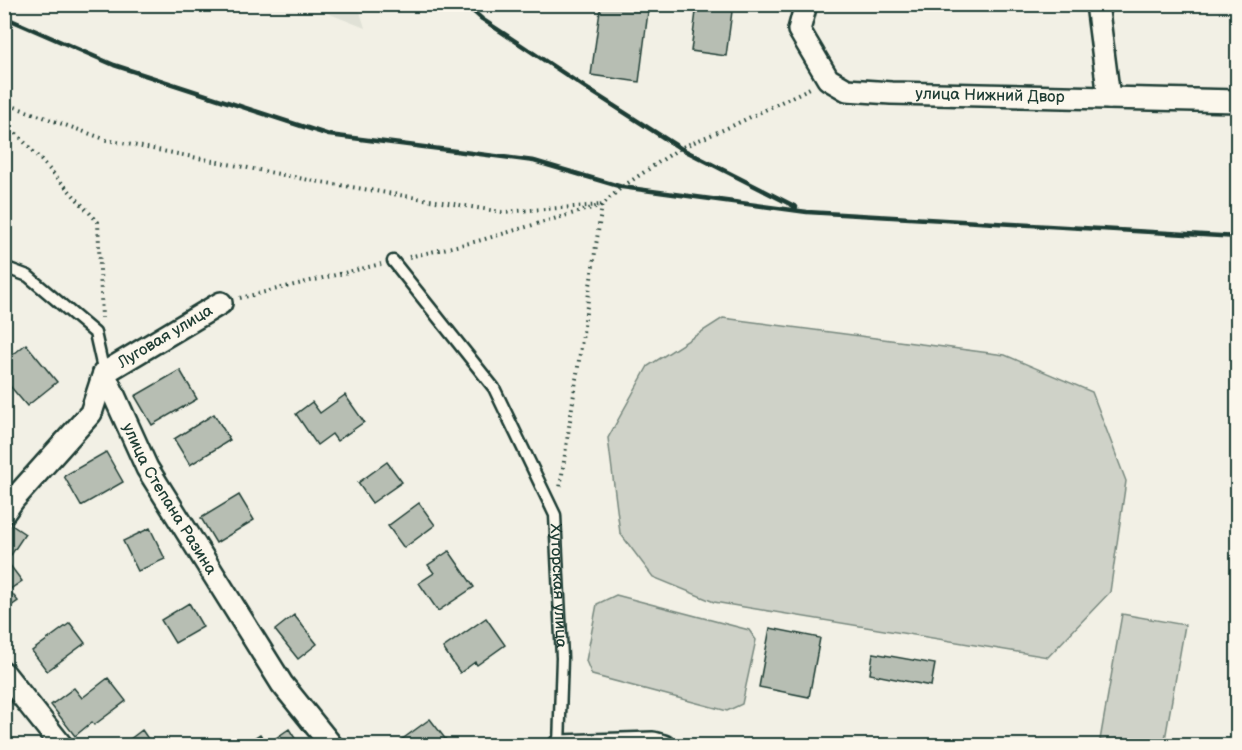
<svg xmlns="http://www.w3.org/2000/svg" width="1242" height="750" viewBox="0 0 1242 750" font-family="'Balsamiq Sans',sans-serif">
  <rect width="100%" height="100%" fill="#f2f0e5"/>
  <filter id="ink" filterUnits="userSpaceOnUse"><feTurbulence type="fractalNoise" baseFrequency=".0167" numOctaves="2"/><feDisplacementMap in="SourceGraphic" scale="12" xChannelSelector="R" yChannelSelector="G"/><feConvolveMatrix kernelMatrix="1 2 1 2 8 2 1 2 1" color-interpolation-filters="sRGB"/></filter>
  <g filter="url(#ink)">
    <path fill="#e0e1d6" d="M 307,5 L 358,5 L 365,28 Z"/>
    <path fill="#cfd2c8" stroke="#77887e" stroke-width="1.5" d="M 723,318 L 1005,355 L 1092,392 L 1126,481 L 1110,592 L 1048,657 L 714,602 L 653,577 L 620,533 L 608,438 L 648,366 Z
      M 616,595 L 749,630 L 756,640 L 742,704 L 727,711 L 592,675 L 586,661 L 597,604 Z
      M 1122,614 L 1185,625 L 1164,745 L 1131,745 L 1100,740 Z"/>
    <path fill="#b7beb3" stroke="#1f3d34" stroke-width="1.5" d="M 601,4 L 649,4 L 639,82 L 591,75 Z
      M 697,4 L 733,4 L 726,56 L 691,51 Z
      M 26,344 L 57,382 L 27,406 L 4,379 L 4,362 Z
      M 180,370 L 197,399 L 152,425 L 135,396 Z
      M 345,395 L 364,422 L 337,441 L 332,434 L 317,445 L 296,414 L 312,402 L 320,413 Z
      M 214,414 L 230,440 L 190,465 L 174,439 Z
      M 106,452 L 123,482 L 81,506 L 64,476 Z
      M 387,462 L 402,482 L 372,503 L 358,483 Z
      M 239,495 L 254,520 L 216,543 L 201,518 Z
      M 419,503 L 435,525 L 404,548 L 388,526 Z
      M 10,524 L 25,534 L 11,555 L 4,551 L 4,531 Z
      M 150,528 L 165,559 L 138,571 L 123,541 Z
      M 449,551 L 474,587 L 438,611 L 419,583 L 434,573 L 428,565 Z
      M 6,560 L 22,581 L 9,590 L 18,601 L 4,611 L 4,562 Z
      M 189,603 L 203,627 L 175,643 L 161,620 Z
      M 294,615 L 317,644 L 298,659 L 275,630 Z
      M 486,618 L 505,645 L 477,665 L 475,662 L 460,673 L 443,648 Z
      M 70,623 L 85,643 L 47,671 L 32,651 Z
      M 770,628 L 820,638 L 809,697 L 759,687 Z
      M 873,653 L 935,664 L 931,686 L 870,674 Z
      M 108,678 L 126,701 L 94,725 L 92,722 L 75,736 L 51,705 L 74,688 L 82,698 Z
      M 430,719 L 450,745 L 398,746 L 397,743 Z
      M 289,729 L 300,746 L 248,746 L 246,743 L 260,734 L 267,744 Z
      M 142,730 L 153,746 L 121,746 Z"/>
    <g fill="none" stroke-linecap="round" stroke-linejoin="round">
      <defs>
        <g id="service">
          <path id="s1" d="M 393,261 L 494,388 L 555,515 L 562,658 L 559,745"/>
          <path d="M 4,267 L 28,276 L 95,333 L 104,373"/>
        </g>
        <g id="minor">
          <path id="s2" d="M 806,4 L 799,30 L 828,79 L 847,90 L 891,93 L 1238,101"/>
          <path d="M 1097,4 L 1109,98"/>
          <path id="s3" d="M 104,373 L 147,468 L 282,684 L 332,746"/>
          <path id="s4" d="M 4,513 L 14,499 L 91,413 L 104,373 L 221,303"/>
          <path d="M 4,673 L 62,746"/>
          <path d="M 559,746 L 653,743 L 664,746"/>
        </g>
      </defs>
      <use href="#service" stroke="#1f3d34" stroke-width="15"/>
      <use href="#minor" stroke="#1f3d34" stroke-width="26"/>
      <path stroke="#1f3d34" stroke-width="4" stroke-dasharray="1.5 4.5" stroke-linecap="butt" d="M 4,103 L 107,140 L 309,180 L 502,212 L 602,205 L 560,488
        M 4,120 L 98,222 L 102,318
        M 409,257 L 478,241 L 602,205 L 622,187 L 680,148 L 732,126 L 812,87
        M 240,298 L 381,264"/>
      <use href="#service" stroke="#fbf7ec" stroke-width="10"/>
      <use href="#minor" stroke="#fbf7ec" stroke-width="21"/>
      <path stroke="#1f3d34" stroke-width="4.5" d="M 465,4 L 482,19 L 586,88 L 680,148 L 796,207
        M 4,17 L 114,65 L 329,135 L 534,161 L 622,187 L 807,212 L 1238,237"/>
    </g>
  </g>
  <g text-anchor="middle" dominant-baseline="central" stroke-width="4.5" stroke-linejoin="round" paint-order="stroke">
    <g font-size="16" fill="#1f3d34" stroke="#fbf7ec">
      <text stroke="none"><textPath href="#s2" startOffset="249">улица Нижний Двор</textPath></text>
      <text stroke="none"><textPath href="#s4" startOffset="246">Луговая улица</textPath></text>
      <text stroke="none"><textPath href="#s3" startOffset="142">улица Степана Разина</textPath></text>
      <text stroke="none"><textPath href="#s1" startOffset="374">Хуторская улица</textPath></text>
    </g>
  </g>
  <rect width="1242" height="750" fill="none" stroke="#fbf7ec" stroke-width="24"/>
  <rect x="12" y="12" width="1218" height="726" fill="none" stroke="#1f3d34" stroke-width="2" filter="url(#ink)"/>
</svg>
